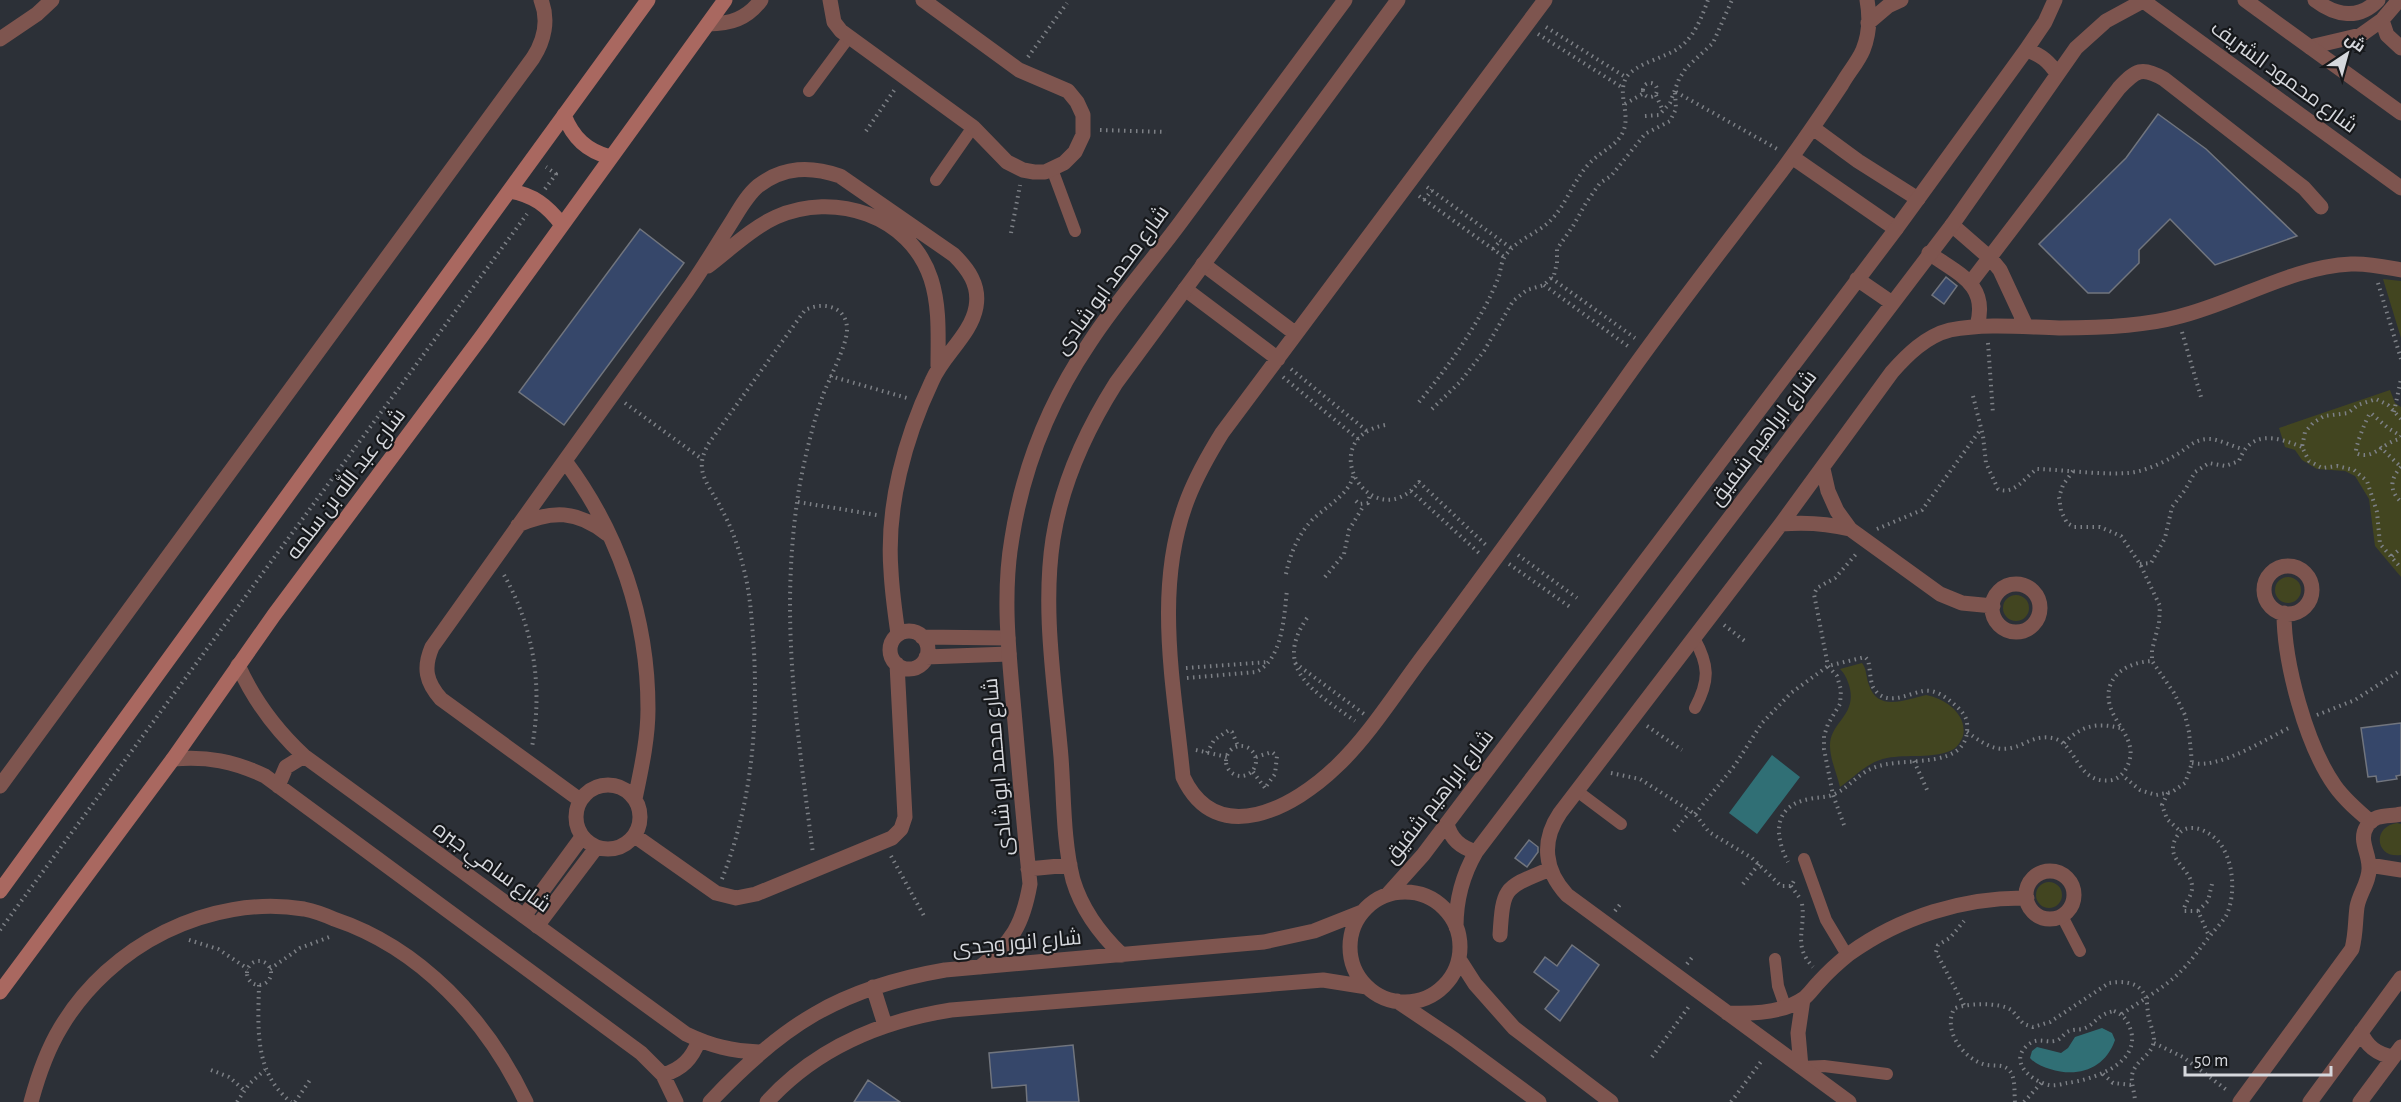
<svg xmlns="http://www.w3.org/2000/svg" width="2401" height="1102" viewBox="0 0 2401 1102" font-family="'Alegreya Sans',Cairo,sans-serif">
  <rect width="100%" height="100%" fill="#2c3037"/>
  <path fill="#424520" d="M 2383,279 L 2401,281 L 2401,338 Z
    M 2390,390 L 2395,403 L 2401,407 L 2401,577 L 2375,546 L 2369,499 L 2355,476 L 2345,471 L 2317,469 L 2302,460 L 2295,450 L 2285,447 L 2279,428 Z
    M2275 590a13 13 0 1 1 26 0a13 13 0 1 1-26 0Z
    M2003 608a13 13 0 1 1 26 0a13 13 0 1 1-26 0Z
    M 1862,663 C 1867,669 1866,678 1869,685 C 1878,713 1907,699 1926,695 C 1944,698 1968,714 1963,736 C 1961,741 1958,747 1952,750 C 1934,759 1907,754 1887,758 C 1867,762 1856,776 1840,787 C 1837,774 1830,759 1830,746 C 1830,721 1858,716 1849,685 C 1847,679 1845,674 1840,669 Z
    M 2397,823 L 2401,824 L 2401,855 C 2376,859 2371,827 2397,823 Z
    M2036 895a13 13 0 1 1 26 0a13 13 0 1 1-26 0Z"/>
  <path fill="#306f75" d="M 1772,755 L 1800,777 L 1757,834 L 1729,813 Z
    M 2102,1028 L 2112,1033 L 2115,1040 C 2105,1069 2078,1078 2050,1069 C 2043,1067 2035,1064 2030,1058 L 2032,1051 L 2037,1047 L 2061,1053 L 2068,1048 L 2075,1037 Z"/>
  <path fill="#36476a" stroke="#71757e" stroke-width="1.5" d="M 2158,114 L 2206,149 L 2297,236 L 2215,265 L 2170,219 L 2139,250 L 2139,263 L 2109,293 L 2088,293 L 2039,244 L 2126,158 Z
    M 640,229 L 684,263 L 564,425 L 519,392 Z
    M 1946,277 L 1957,286 L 1944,304 L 1932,295 Z
    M 2401,723 L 2401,775 L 2396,776 L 2397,779 L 2377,782 L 2376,776 L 2368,777 L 2361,728 Z
    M 1529,840 L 1538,847 L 1538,852 L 1527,867 L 1515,858 Z
    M 1572,945 L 1599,965 L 1560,1021 L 1545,1009 L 1559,991 L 1534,972 L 1545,957 L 1557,966 Z
    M 1073,1045 L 1079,1102 L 1027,1102 L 1026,1085 L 992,1088 L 989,1053 Z
    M 868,1080 L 900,1102 L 854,1102 Z"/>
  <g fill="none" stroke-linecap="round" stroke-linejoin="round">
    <path stroke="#7d8086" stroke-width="4" stroke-dasharray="1.5 4.5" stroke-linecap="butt" d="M 1546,27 L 1627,78
      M 1538,34 L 1623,88
      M 1028,57 L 1067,3
      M1643 90a7 7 0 1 1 14 0a7 7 0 1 1-14 0Z
      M 1676,92 L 1779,150
      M 1656,95 L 1663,111
      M 1625,104 L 1644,93
      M 1645,116 L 1659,115 L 1670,103 L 1679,79 L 1686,68 L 1713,43 L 1732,0
      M 1100,130 L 1166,132
      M 866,131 L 895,89
      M 1427,187 L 1511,248
      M 545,189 L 556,174 L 546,167
      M 1419,196 L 1504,257
      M 1424,200 L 1432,190
      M 1011,233 L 1020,185
      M 1493,249 L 1501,240
      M 1551,278 L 1635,338
      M 2378,283 L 2401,359
      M 1544,285 L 1629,347
      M 2182,332 L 2201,397
      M 1988,343 L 1993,414
      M 1291,369 L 1367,431
      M 830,376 L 907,398
      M 1283,377 L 1358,439
      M 1973,396 L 1983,436 L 1986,463 L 1998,489 C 2014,496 2025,477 2037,469 C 2066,470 2101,475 2129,473 C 2146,471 2162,463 2176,455 C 2188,448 2194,439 2209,439 C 2220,439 2232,447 2244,449
      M 1419,402 C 1445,371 1469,337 1488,301 C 1492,293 1496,284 1499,276 C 1501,269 1501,261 1506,255 C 1516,240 1536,234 1549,222 C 1568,204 1574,176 1594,159 C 1604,150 1617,145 1623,132 C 1631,114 1617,95 1626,78 C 1635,63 1666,58 1680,47 C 1695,36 1702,16 1708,0
      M 625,403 L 702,459
      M 1432,409 L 1460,382 L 1484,351 L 1513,301 L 1527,290 L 1544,285 L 1554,275 L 1557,263 L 1557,249 L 1573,226 L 1586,203 L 1600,183 L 1611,176 L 1645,134 L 1670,121 L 1676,109 L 1675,92
      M 2394,412 L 2401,379
      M 2372,414 L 2388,428 L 2401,436 L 2399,439 C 2381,444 2372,461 2356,453 C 2355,447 2365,422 2369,415 Z
      M 2401,419 L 2388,405 L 2376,399 L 2358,405 L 2348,413 L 2324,416 L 2313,423 L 2305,432 L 2302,447 L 2309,461 L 2322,468 L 2337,466 L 2354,470 L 2367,481 L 2377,512 L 2380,544 L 2401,568
      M 1385,425 C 1311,439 1373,540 1419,482 L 1487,546
      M 2380,447 L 2401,467
      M 2401,467 C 2390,479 2389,490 2401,502
      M 2073,471 L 2063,485 L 2059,497 L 2061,511 L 2067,523 L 2074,527 L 2100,527 L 2121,536 L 2140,564 L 2160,606 L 2159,623 L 2152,650 L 2152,661 L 2174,693 L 2185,715 L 2189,732 L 2192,763 L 2185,783 L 2172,792 L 2156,795 L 2140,790 L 2122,775
      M 1411,491 L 1479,553
      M 1356,501 L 1359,504 L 1368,503 L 1370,495
      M 798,502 L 877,515
      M 1877,529 L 1922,510 L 1981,429
      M 1518,555 L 1577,598
      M 2392,556 L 2401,548
      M 1509,564 L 1570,607
      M 2140,564 L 2151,563 L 2165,538 L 2172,507 L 2185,490 L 2195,472 L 2209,463 L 2225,466 L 2239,461 C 2251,429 2277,437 2302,447
      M 1286,574 C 1290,554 1298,535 1312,520 C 1325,507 1349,495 1353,476
      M 504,575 C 534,628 543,687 532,747
      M 1325,577 L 1344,554 L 1349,530 L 1364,505
      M 1307,618 C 1271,670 1317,693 1355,721
      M 1724,625 L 1746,642
      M 1295,663 L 1364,714
      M 1186,668 L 1268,662
      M 1187,678 L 1256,672 C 1283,659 1284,616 1287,590
      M 2317,715 L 2355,700 L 2401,670
      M 1647,726 L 1682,750
      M 1967,732 C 1988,747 2000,755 2025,743 C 2033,739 2043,736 2052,738 C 2077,742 2076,786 2112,780 C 2125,777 2133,759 2130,747 C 2127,732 2114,720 2110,706 C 2102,677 2127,662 2152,661
      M 2064,743 C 2081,726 2096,722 2120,728
      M1226 761a15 15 0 1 1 30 0a15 15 0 1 1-30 0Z
      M 1196,750 L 1227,757
      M 1207,753 L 1214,740 L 1229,730 L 1232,732 L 1238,746
      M 1256,757 L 1272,752 L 1277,756 L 1275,774 L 1265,788
      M 1914,761 L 1928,792
      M 2192,763 C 2221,769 2265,739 2291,727
      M 1253,772 L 1265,788
      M 1611,773 L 1640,779 L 1695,814 L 1709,832 L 1752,858 L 1781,886 L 1791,886 L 1795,879
      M 2168,793 L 2162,805 L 2167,819 L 2181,832
      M 1695,814 L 1735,765 L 1762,723 L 1791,693 L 1828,666 L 1865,657 L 1868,660 C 1870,668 1870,680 1873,687 C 1885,708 1907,694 1923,691 C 1935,689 1946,697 1955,705 C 1960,709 1967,717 1967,723 C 1972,773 1902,755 1873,768 C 1857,774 1847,790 1832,795 C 1824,798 1817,797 1809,799 C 1773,806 1774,835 1788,862
      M 1844,825 L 1833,795 L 1824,749 L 1824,736 L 1828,724 L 1840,704 L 1841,690 L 1837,676 L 1828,666 L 1814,594 L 1817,588 L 1835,578 L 1857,553
      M 1674,831 L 1690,812
      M 891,856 L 924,916
      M 722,879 C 751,805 758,730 754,651 C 752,625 751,599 745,574 C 740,552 733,530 722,510 C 716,497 704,483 702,469 C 701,459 704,452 709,443 L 805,310 C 823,301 848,306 847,331 C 846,347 829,379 823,395 C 813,423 806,453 800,483 C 778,613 797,726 813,854
      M 1743,884 L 1759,864
      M 1791,886 L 1799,897
      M 1802,904 C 1806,929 1792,945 1813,967
      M 1615,911 L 1622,902
      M 2198,911 L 2208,901 L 2212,884
      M 0,930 L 527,214
      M 189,940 L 218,949 L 248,969
      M247 973a12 12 0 1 1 24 0a12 12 0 1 1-24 0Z
      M 1687,964 L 1694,955
      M 270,969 L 300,948 L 332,936
      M 259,985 C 258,1029 254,1073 291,1102
      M 1964,1005 L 1936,952 L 1938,945 L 1950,938 L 1964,921
      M 2114,1011 C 2124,1015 2128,1021 2131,1031 C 2140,1064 2092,1080 2067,1083 C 2062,1084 2055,1086 2049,1085 C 2031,1081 2007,1061 2029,1044 C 2039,1037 2045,1043 2055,1041 C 2060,1040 2062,1036 2066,1033 C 2071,1029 2077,1030 2083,1029 C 2095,1025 2096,1015 2114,1011 Z
      M 2122,1014 C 2140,1001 2161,990 2178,974 C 2190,963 2199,949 2210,936 C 2215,929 2223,922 2227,914 C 2235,895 2234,867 2223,848 C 2215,833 2187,817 2176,838 C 2164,859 2191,868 2192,886 C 2193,896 2184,902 2184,911 L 2198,911 L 2209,936
      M 2154,1043 L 2183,1057 L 2228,1091
      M 1652,1057 L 1690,1005
      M 211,1070 L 229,1077 L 244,1090
      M 2103,1074 L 2113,1083 L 2132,1085
      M 237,1102 L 249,1084 L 265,1070
      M 295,1102 L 310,1080
      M 1731,1102 L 1763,1059
      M 2015,1102 C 2014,1093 2016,1077 2009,1070 C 2002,1063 1992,1067 1983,1064 C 1962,1057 1943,1030 1954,1009 C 1963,1003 2001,1002 2011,1010 C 2016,1014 2019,1020 2024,1024 L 2033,1027 L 2050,1022 L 2109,983 C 2122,981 2139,981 2145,996 C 2148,1002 2147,1012 2149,1019 C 2151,1027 2156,1037 2153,1045 C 2149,1057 2135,1061 2132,1075 C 2131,1084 2135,1093 2135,1102
      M 2024,1102 L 2042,1082"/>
    <path stroke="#7e554f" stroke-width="12" d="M 809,91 L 849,37
      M 1052,169 L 1075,231
      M 936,180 L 973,127
      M 1694,638 C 1709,665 1710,680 1695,708
      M 1577,791 L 1621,824
      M 1804,859 L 1826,920 L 1847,955
      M 2062,916 L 2080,951
      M 1775,959 L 1778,986 L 1785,1006
      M 1801,1067 L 1824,1066 L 1887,1074"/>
    <path stroke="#7e554f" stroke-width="15" d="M 830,0 L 834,22 L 841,31 L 973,127 L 1007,162 L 1023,170 L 1034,172 L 1045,172 L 1064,163 L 1075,152 L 1083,135 L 1083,115 L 1077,102 L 1068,91 L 1019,70 L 923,0
      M 1545,0 L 1222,433 C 1209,454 1197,475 1188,498 C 1153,587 1174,685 1183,777 C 1217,850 1295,807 1337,766 C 1371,734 1402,683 1431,646 C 1496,558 1561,470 1624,381 C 1672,313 1724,247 1774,181 C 1798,150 1820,117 1842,84 C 1848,73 1858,62 1863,50 C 1869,35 1870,16 1867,0
      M 2315,0 C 2336,16 2359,20 2378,0
      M 2382,20 L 2387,35 L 2401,48
      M 1868,23 L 1888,6 L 1901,0
      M 708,24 C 730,24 747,19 761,0
      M 0,39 L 37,14 L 52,0
      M 2310,47 L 2361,35 L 2382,20 L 2399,0
      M 1813,128 L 1858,161 L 1918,199
      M 1792,157 L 1896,229
      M 1952,225 L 1991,259 L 2000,270 L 2026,326
      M 1929,253 C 1958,274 1989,284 1977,326
      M 1203,264 L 1296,334
      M 708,266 C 729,250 752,228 776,217 C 834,191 910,215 931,279 C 940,307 938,337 938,366
      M 1971,282 L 2119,88 C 2136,70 2142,66 2164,79 L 2304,188 L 2321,207
      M 1185,289 L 1278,359
      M 565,461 C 619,533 648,618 648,709 C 648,739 641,770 635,799
      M 1823,469 L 1828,491 L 1837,511 L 1850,529 L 1940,594 L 1962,603 L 1993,606
      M 1781,524 C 1806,522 1826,523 1850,529
      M 518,525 C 552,510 577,510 607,534
      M2264 590a24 24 0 1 1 48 0a24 24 0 1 1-48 0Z
      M1992 608a24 24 0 1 1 48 0a24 24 0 1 1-48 0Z
      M 2284,613 C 2284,663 2306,745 2335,786 C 2345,800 2358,811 2371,822
      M890 650a19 19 0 1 1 38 0a19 19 0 1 1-38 0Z
      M 922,637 L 1008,638
      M 926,657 L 1009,654
      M576 817a32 32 0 1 1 64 0a32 32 0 1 1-64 0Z
      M 0,786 L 533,58 C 544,41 549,20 541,0
      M 580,800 L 441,699 C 426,682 423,668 432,647 C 516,528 602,409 687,291 C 702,270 715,248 729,226 C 738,212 746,196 758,186 C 784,166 811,166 840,176 L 954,255 C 968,269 980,285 976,307 C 971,335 943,355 932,381 C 905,438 886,506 891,571 C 892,592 895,613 898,634
      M 635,836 L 716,893 L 736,898 L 756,894 L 892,838 L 901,829 L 905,817 L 897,664
      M 2369,865 L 2401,870
      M2026 895a24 24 0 1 1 48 0a24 24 0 1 1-48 0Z
      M 524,916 L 582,837
      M 537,926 L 596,848
      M 1500,935 C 1503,885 1505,888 1550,869
      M 1727,1013 C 1751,1014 1783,1013 1803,999 C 1809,995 1814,987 1819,982 C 1828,972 1839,962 1849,954 C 1900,917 1964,897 2027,898
      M 1801,1067 L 1798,1033 L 1803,999
      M 31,1102 C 38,1076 47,1050 61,1027 C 110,945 209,894 304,909 C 314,911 325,915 334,919 C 421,948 487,1020 526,1102
      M 1849,1102 L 1567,895 C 1544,870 1541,841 1560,813 L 1781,524 L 1892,372 C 1907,355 1926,336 1950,330 C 1986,323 2023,327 2059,328 C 2094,328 2144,326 2177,317 C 2236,303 2290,267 2351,264 C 2368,263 2385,267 2401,270
      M 2240,1102 L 2352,949 C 2356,933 2355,923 2357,907 C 2359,894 2370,881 2369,867 C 2369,852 2358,840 2367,826 C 2375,813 2389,817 2401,814"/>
    <path stroke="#7e554f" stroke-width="15" d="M 2142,0 L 2401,188
      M 2245,0 L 2401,113
      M 2026,50 C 2040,54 2049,61 2057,74
      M 1857,279 L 1892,303
      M 238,665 C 254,701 275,729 304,756 L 686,1034 C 711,1046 732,1051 759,1052
      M 173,759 C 207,756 234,761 265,776 L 641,1053 L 663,1075 L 676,1102
      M 278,786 L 286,767 L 304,756
      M 1447,824 C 1451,839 1460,847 1476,852
      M 1028,869 L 1070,865
      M1350 947a55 55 0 1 1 110 0a55 55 0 1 1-110 0Z
      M 1388,894 L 1423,855 L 1896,229 L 2026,50 L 2045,22 L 2055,0
      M 1456,927 C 1456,899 1462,876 1476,852 L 1952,225 L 2076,48 L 2106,21 L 2143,1
      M 1122,955 C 1100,934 1082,910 1073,880 C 1063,841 1064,797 1061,757 C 1055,686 1042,610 1053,539 C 1062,482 1085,432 1116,383 L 1398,0
      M 1459,959 L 1475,984 L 1514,1028 L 1611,1102
      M 980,967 C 1012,943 1023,924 1030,884 C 1024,826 1019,769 1014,711 C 1009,654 1002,595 1012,538 C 1023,468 1050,401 1090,342 C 1118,299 1153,260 1183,219 C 1237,146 1291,73 1345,0
      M 873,987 L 885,1025
      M 1397,1001 L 1455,1040 L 1539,1102
      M 2361,1032 C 2367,1047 2377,1054 2393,1057
      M 663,1075 C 682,1069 692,1059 699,1040
      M 710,1102 C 782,1025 840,988 945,970 L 1264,942 L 1314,931 L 1362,912
      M 767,1102 C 816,1048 881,1021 951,1010 L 1323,980 L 1367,987
      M 2310,1102 L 2401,978
      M 2360,1102 L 2401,1047"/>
    <path stroke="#a96860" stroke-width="15" d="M 564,115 C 573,138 587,151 610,157
      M 510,191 C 533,195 547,205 562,225
      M 0,891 L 648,0
      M 0,992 L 173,759 L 274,615 L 482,336 L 725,0"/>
  </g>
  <g text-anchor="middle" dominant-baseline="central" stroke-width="4.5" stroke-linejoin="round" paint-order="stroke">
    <g font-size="21" fill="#d6d8dd" stroke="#16181b">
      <text transform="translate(2284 77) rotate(36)">شارع محمود الشريف</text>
      <text transform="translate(1112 280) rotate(-54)">شارع محمد ابو شادى</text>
      <text transform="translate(1763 438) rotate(-53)">شارع ابراهيم شفيق</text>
      <text transform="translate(346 484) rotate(-53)">شارع عبد الله بن سلمه</text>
      <text transform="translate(998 767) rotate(-95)">شارع محمد ابو شادى</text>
      <text transform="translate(1439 797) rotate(-52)">شارع ابراهيم شفيق</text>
      <text transform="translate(492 867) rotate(36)">شارع سامي جبره</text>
      <text transform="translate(1017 943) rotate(-5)">شارع انور وجدى</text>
    </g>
  </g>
  <g transform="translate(2347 54) rotate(36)" stroke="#16181b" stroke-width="4.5" paint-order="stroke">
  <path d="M0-4.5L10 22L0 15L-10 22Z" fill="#d6d8dd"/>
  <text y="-9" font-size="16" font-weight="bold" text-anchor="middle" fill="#d6d8dd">ش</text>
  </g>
  <path d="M2185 1066v9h146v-9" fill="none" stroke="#d6d8dd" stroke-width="3"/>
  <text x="2194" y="1066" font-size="18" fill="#d6d8dd" stroke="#16181b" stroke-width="4.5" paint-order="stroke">50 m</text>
</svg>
